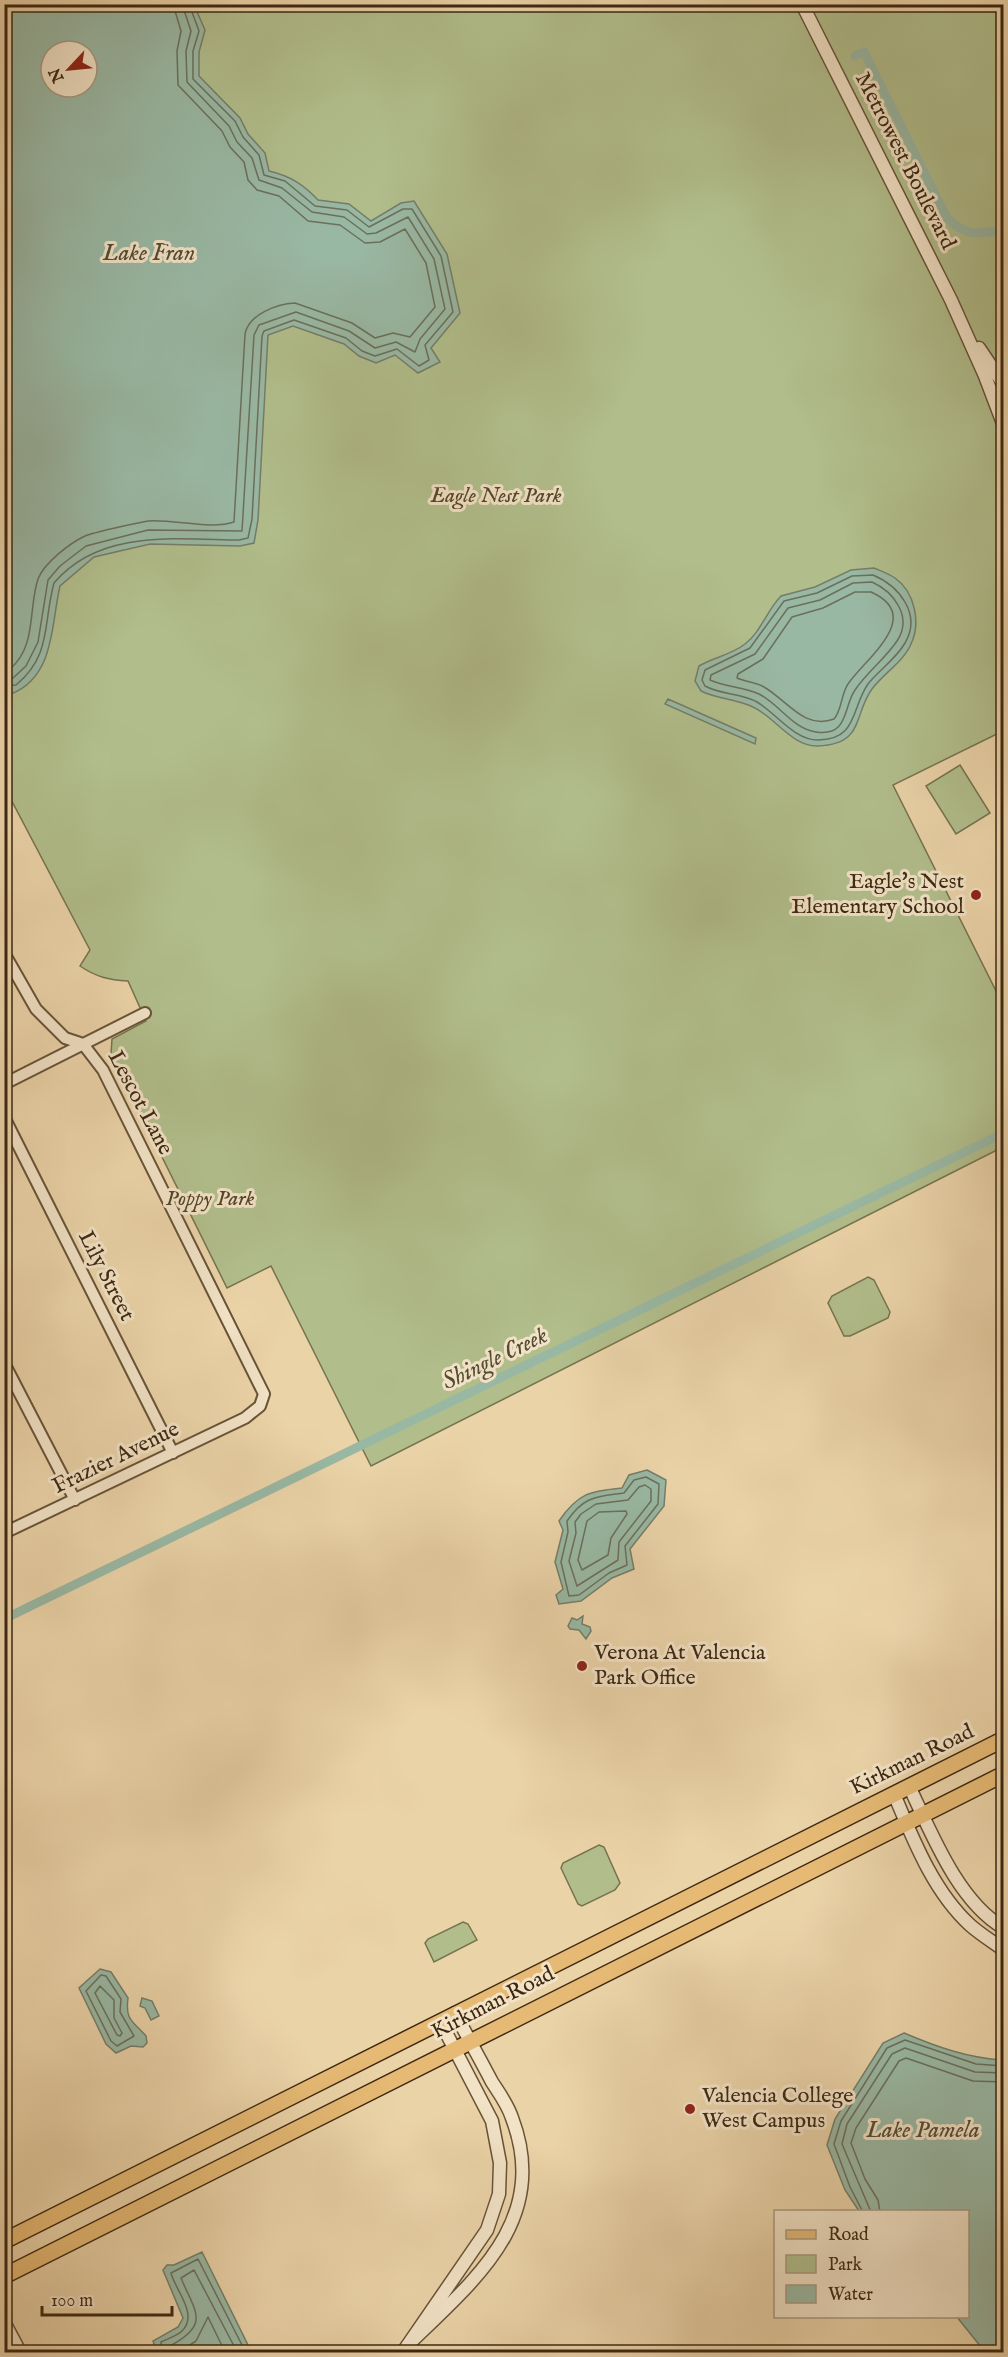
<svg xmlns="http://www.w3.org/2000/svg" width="1008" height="2357" viewBox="0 0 1008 2357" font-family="'IM FELL English',serif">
  <rect width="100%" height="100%" fill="#ebd3a8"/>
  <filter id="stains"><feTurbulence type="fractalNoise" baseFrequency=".00333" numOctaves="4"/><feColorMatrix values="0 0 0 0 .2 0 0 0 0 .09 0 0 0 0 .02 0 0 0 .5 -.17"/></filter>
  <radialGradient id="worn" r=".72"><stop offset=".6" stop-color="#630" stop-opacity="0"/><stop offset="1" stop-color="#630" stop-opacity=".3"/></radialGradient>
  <path fill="#b1be8c" stroke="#76734f" stroke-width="1.5" fill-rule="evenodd" d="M 4,5 L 1003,5 L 1003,731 L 893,785 L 1003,1005 L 1003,1147 L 371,1466 L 271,1266 L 227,1288 L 111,1054 L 112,1039 L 146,1021 L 128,981 C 109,980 96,977 80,966 L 90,950 L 5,788 ZM 51,51 L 87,51 L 87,87 L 51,87 Z
    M 960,765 L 990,813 L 956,834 L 926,786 Z
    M 868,1277 L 874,1280 L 890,1312 L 888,1318 L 850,1336 L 844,1336 L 828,1303 L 832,1296 Z
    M 599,1845 L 604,1847 L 620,1883 L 615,1890 L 582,1906 L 578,1904 L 561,1868 L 563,1863 Z
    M 463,1922 L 468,1924 L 477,1940 L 434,1962 L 425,1943 L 428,1939 Z"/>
  <path fill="#99b8a4" stroke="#747e6a" stroke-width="1.5" fill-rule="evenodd" d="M 5,4 L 194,5 L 205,30 L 199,52 L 199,76 L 240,118 L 248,134 L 265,153 L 269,171 C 290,176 303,184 318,200 L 349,204 L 371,221 L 401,203 L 414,201 L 447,254 L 460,313 L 431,348 L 440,362 L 418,373 L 395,355 L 376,363 L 359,356 L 344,344 L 293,326 L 268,335 L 258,520 L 254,543 L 240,546 L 150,544 L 94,557 L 60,586 C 51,624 55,677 11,694 L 4,690 ZM 51,51 L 87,51 L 87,87 L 51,87 Z
    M 874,568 C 881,571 889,574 895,578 C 915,592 921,623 911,644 C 904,661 883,674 872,689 C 853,715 865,744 818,746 C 792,747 775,717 753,707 C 737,699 717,699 701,691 L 695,681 L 699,666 C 714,657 731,655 745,644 C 761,632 767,610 781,596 L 815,587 L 851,570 Z
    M 668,699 L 756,738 L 755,744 L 665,704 Z
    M 647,1470 L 666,1480 L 664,1506 L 630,1549 L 634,1569 L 612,1578 L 581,1601 L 559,1604 L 556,1595 L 563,1589 L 555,1562 L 563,1530 L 559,1521 C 578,1493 590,1491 622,1488 L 629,1475 Z
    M 583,1616 L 582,1624 L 590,1627 L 591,1631 L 586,1639 L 579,1630 L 570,1629 L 568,1626 L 572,1618 L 577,1620 Z
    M 100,1969 L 111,1972 L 128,1998 C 125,2021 133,2021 146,2036 L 147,2043 L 143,2047 L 131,2046 L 116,2053 L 106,2044 L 79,1988 Z
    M 142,1998 L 152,2001 L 159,2016 L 151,2020 L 145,2008 L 140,2006 Z
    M 904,2033 C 937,2047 968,2058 1003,2060 L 1003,2352 L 985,2352 L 957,2317 L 968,2316 L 968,2212 L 859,2211 L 845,2190 L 827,2145 L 835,2119 L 883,2043 Z
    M 202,2252 L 250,2349 L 245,2352 L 157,2352 L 153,2341 L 178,2327 L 183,2318 L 163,2270 L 167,2265 L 174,2265 Z"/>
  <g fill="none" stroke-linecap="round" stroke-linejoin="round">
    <path stroke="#6a705b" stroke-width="1.5" d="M 873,575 C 899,586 922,614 905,643 C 896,659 879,670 868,684 C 851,708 858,740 818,740 C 794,740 776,713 757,702 C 741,693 721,695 705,686 L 702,680 L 705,670 L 750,648 L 784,601 L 817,593 L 852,576 Z
      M 872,582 C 894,592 913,617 897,641 C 885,659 867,672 855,690 C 843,707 849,737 816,732 C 793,729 779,704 759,694 C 744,687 725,687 710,680 L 711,675 L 755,654 L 788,608 L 820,600 L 853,583 Z
      M 871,592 C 925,616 866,658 848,684 C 841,694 842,710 834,719 C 804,730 788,701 764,687 C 756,682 746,682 737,678 L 738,674 L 763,659 L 792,617 L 823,608 L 855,592 Z
      M 4,669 L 10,669 C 37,646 28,609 38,579 C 44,563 70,543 85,536 C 95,532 137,523 148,521 C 174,519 210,530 234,522 L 245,334 C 249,314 277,304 295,303 L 352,323 L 375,338 L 393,333 L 410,337 L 435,307 L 426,263 L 405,229 L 380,242 L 365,243 L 340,225 L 308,221 L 279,196 L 257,190 L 248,180 L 244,162 L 230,147 L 222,131 L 178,85 L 177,51 L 181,31 L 173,4
      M 4,678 L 13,678 L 26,666 L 38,642 L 48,580 L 60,566 L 86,546 L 148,530 L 242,531 L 254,335 L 259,325 L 296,312 L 349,331 L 375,348 L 396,342 L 415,352 L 420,339 L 445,309 L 434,259 L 408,217 L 376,233 L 367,234 L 344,217 L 312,212 L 282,188 L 259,180 L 252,158 L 237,142 L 229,126 L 187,82 L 186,51 L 191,31 L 182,4
      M 4,686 L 16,685 C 52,656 43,622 54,583 C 99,529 176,539 239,540 L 248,538 L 252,519 L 262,336 L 264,331 L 294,320 L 346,338 L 362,351 L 375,356 L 397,349 L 419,366 L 429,360 L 425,345 L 453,312 L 441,256 L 412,209 L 403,209 L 369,227 L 347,210 L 315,206 L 285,181 L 264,175 L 259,155 L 243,137 L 235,121 L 193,79 L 193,51 L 199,31 L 189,4
      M 646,1477 L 659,1484 L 658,1504 L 625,1546 L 627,1565 L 609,1573 L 579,1595 L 569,1596 L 561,1562 L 568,1532 L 567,1521 C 584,1496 596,1497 624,1493 L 634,1480 Z
      M 645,1485 L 651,1489 L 651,1501 L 619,1542 L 618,1560 L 577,1586 L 569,1561 L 576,1533 L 575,1522 L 581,1514 L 596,1504 L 628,1500 L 639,1487 Z
      M 626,1511 L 627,1514 L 611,1538 L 608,1555 L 582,1570 L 578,1560 L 587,1521 L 599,1512 Z
      M 101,1975 L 106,1976 L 121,1999 L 120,2012 L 134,2036 L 117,2046 L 111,2041 L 86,1991 Z
      M 100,1986 L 114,2000 L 114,2018 L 122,2033 L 120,2036 L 117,2035 L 95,1993 Z
      M 863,2212 L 850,2187 L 834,2144 L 841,2121 L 887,2048 L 905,2040 L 976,2064 L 1004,2066
      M 871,2212 L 842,2144 L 847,2124 L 892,2054 L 905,2048 L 975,2072 L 1004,2073
      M 880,2212 L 878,2200 L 865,2179 L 851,2143 L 856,2128 L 899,2061 L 906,2058 L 973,2081 L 1004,2082
      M 162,2352 L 161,2342 C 167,2339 177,2336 182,2331 C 199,2314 175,2290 171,2273 L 198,2259 L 242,2345 L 242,2352
      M 170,2352 L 170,2346 C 211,2324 195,2312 181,2278 L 194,2270 L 234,2346 L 234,2352
      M 179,2352 L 196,2341 L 208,2317 L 225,2352"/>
    <path stroke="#99b8a4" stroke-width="9" d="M 855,56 L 864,52 L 947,218 C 967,237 977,234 1004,230
      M 4,1619 L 1004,1133"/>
    <defs>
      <path id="minor" d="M 4,953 L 36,1009 L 65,1038 L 83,1044 L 103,1070 L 264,1394 L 260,1406 L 245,1418 L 4,1533
        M 4,1084 L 145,1013
        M 4,1117 L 173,1453
        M 4,1363 L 75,1500"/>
      <path id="tertiary" d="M 802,4 L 951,300 L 985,376 L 1004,426
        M 979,348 L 1004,385
        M 909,1786 C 931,1832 958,1902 1004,1928
        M 894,1794 C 913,1839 933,1891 970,1925 C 980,1934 993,1942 1004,1950
        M 4,2322 L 20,2352
        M 413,2340 C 477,2278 550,2218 512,2118 C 508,2105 499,2093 492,2082 C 480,2059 467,2036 455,2013
        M 403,2352 L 487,2230 L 499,2194 L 500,2163 L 492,2121 L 440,2021"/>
      <path id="primary" d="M 4,2241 L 1004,1739
        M 4,2276 L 1004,1774"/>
    </defs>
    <use href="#minor" stroke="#685338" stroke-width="14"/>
    <use href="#tertiary" stroke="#685338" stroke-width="15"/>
    <use href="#primary" stroke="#3c2812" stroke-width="18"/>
    <use href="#minor" stroke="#f2e2c6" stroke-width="10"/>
    <use href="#tertiary" stroke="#f2e2c6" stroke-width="12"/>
    <use href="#primary" stroke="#e6ba74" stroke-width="15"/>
  </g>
  <g fill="#8f2418" stroke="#f2e2c6" stroke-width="2">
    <circle cx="976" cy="895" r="6"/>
    <circle cx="582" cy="1666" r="6"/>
    <circle cx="690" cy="2109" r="6"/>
  </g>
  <g text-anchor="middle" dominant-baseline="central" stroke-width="6" stroke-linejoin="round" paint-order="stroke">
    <g font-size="22" fill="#3c2812" stroke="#f2e2c6">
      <text transform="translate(905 161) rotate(63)">Metrowest Boulevard</text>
      <text transform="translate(140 1103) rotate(62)">Lescot Lane</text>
      <text transform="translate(106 1276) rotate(63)">Lily Street</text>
      <text transform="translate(116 1458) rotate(-26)">Frazier Avenue</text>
      <text transform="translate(912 1760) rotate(-26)">Kirkman Road</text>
      <text transform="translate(493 2003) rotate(-27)">Kirkman Road</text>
    </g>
    <g font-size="22" font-style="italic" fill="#53462a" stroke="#f2e2c6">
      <text x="496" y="496">Eagle Nest Park</text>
      <text x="210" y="1199">Poppy Park</text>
    </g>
    <g font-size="22" fill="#3c2812" stroke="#f2e2c6" text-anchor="start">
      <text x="964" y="882" text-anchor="end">Eagle's Nest<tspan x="964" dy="25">Elementary School</tspan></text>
      <text x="594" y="1653">Verona At Valencia<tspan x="594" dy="25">Park Office</tspan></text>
      <text x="702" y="2096">Valencia College<tspan x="702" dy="25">West Campus</tspan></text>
    </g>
    <g font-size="24" font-style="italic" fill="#534c36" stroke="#f2e2c6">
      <text x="149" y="253">Lake Fran</text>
      <text transform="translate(495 1359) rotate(-26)">Shingle Creek</text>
      <text x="923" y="2130">Lake Pamela</text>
    </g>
  </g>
  <rect width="1008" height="2357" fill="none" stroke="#ebd3a8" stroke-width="24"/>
  <rect x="6" y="6" width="996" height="2345" fill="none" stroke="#3c2812" stroke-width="3"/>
  <rect x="12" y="12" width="984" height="2333" fill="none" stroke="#3c2812" stroke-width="1.5"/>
  <rect x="774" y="2210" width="195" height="108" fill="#f2e2c6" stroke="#a9987e" stroke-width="1.5"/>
  <rect x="786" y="2230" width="30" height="9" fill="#e6ba74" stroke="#a9987e" stroke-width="1.5"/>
  <text x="828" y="2240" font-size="18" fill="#3c2812">Road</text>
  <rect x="786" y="2255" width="30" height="18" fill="#b1be8c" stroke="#a9987e" stroke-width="1.5"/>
  <text x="828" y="2270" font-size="18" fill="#3c2812">Park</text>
  <rect x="786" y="2285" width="30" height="18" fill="#99b8a4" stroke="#a9987e" stroke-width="1.5"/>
  <text x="828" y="2300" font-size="18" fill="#3c2812">Water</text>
  <g transform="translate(69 69) rotate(244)"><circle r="28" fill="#f2e2c6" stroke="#a9987e" stroke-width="1.5"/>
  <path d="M0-4.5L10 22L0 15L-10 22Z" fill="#8f2418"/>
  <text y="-9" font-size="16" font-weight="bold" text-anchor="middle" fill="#3c2812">N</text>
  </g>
  <path d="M42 2306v9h130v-9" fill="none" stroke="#3c2812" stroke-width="3"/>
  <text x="51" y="2306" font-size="18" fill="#3c2812" stroke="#f2e2c6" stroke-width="4.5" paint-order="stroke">100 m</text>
  <rect width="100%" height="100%" filter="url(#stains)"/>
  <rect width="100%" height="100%" fill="url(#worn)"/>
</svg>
